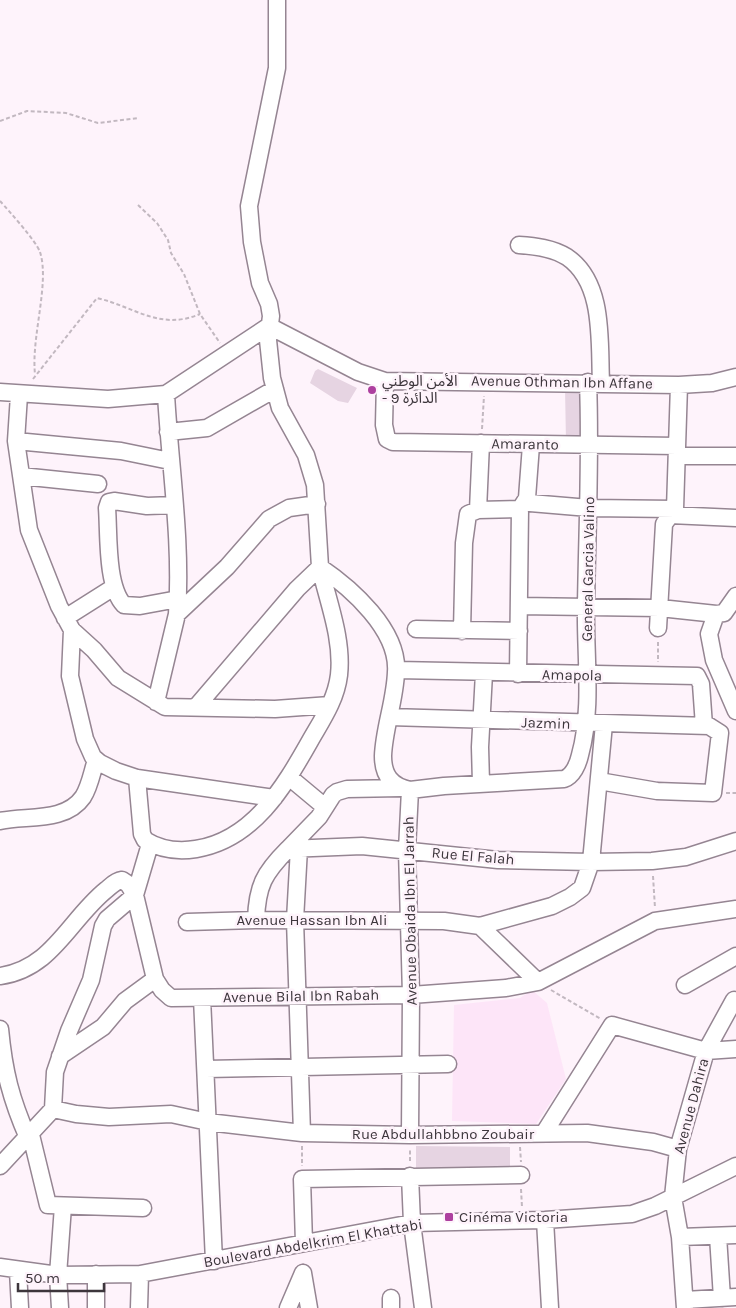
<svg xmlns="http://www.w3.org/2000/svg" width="736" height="1308" viewBox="0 0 736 1308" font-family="Karla,'Noto Sans Arabic',sans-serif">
  <rect width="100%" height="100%" fill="#fef3fb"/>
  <path fill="#fde5f8" d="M 532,990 L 547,1003 L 566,1079 L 536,1124 L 452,1121 L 454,1005 L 520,998 Z"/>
  <path fill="#e6d4e2" d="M 318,369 L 357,388 L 348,403 L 338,401 L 310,383 L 315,371 Z
    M 581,387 L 582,441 L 566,442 L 565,388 Z
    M 416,1146 L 510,1147 L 510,1170 L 416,1169 Z"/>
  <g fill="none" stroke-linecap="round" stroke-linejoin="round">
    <defs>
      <path id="minor" d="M 277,0 L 277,68 L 249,206 L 252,242 L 260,283 L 269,304 L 271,316 L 268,340 L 272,378 L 280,408 L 306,455 L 315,485 L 320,567 C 351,588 399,630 396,672 C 395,701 384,728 383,756 C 383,775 391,786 410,790 L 407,850 L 411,995 L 410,1135
        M 519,245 C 535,246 553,248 567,257 C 605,283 599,342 601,382
        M 269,326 L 358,372 L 385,381 L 679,385 L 712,383 L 736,377
        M 385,381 L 384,425 L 387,439 L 393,442 L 677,446
        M 0,392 L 108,399 L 166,394 L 269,326
        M 19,395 L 16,441 L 29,530 L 59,606 L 72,630 L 70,676 L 85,739 L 93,757 L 100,763 L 116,771 L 137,778 L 274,798
        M 168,432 L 207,428 L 275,389
        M 16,441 L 121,451 L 170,461
        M 531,445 L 527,498 L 530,503 L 589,508 L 675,509
        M 677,456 L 736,456
        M 21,476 L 98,484
        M 174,505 L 147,506 L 114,501 L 109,502 L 107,508 C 109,534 106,586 124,605 L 140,606 L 178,599
        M 478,510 L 481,443
        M 670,515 L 736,518
        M 519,606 L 660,608 L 716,614 L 724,613 L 736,596
        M 177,614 L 227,567 L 269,519 L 289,508 L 317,504
        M 716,614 L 709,634 L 714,660 L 736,711
        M 65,618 L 114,587
        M 658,628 L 664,524 L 675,509 L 679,385
        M 416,629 L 519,631
        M 72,630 L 94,650 L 118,678 L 165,707 L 275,709 L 330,705
        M 462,631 L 464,543 L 468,514 L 478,510 L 520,509
        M 397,670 L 697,676 L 701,684 L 704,726
        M 518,674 L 520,509 L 527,498
        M 156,702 L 177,614 C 182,541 170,467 166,394
        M 196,707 L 297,589 L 320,567
        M 389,717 L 709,726 L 720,733 L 713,793 L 657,791 L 599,781
        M 289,777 L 325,807
        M 137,778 L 142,834 L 145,840 C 161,850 177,852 196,849 C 253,840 284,787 310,741 C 322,720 336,700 339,675 C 343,639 328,602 320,567
        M 481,783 L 480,747 L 484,673
        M 410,790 L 444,786 L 564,779 C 573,776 578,764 580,755 C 593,708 585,655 586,607 C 587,531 591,457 588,382
        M 0,821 C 26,815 65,823 83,797 C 90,786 92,772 96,760
        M 299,848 L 295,920 L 302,1133
        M 288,849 L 319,817 L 333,795 L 337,792 L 347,789 L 401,788
        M 256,920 C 257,886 264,873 288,849 L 362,846 L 498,860 L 591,862 L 652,861 L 686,857 L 736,841
        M 187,922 L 256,920 L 444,921 L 480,926 L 552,906 L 570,897 L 582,888 L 591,862 L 604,724
        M 480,926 L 538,982
        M 0,976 C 52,969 69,920 106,890 C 111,886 115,881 122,880 L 128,884 L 135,895 L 155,979 L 162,990 L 171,998 L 411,995 L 506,988 L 538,982 L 655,921 L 736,909
        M 685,985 L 736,956
        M 202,998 L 214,1261
        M 0,1029 C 4,1072 11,1099 28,1138
        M 60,1056 L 103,1027 L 125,1001 L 155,979
        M 206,1069 L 448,1064
        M 53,1109 L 76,1114 L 109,1117 L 171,1114 L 208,1122 L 302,1133 L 410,1135 L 587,1133 L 653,1142 L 678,1149
        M 544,1133 L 612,1025 L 706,1051 L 736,1049
        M 31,1135 L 48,1205 L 143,1208
        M 0,1166 L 53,1109 L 55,1072 L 69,1031 L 91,980 L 103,926 L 107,919 L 135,895 L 150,844
        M 410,1176 L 412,1223 L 423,1308
        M 545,1220 L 550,1308
        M 718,1236 L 722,1298
        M 680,1237 L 736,1235
        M 304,1243 L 302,1179 L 521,1175
        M 0,1267 L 58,1275 L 140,1274 L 412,1223 L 545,1220 L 632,1214 L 655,1206 L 736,1166
        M 18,1271 L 20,1308
        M 303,1273 L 309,1308
        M 391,1298 L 391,1308
        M 685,1300 L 736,1297
        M 60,1308 L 58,1275 L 63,1206
        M 96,1308 L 96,1274
        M 139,1308 L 140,1274
        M 288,1308 L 303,1273
        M 685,1308 L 680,1237 L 673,1197 L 678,1149 L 706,1051 L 734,1000"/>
    </defs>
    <use href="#minor" stroke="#958592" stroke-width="19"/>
    <path stroke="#c2b8c0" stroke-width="2" stroke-dasharray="4 2.5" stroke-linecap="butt" d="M 0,121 L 27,111 L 66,113 L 98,123 L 139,118
      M 0,201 C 9,211 36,241 40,252 C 50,283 31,337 35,374
      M 138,205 L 157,223 L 168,240 L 171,253 L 184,274 L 200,314 L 220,343
      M 33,379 L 97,298 C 135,307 160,331 200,314
      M 482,429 L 484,396
      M 658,642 L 658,662
      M 726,793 L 736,793
      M 653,876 L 655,908
      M 551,990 L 601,1019
      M 302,1146 L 302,1166
      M 520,1147 L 521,1162
      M 410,1161 L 410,1149
      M 521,1189 L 522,1207"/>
    <use href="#minor" stroke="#fff" stroke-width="16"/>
  </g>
  <g fill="#ad409f" stroke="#fef3fb" stroke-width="2">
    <circle cx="372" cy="390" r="5"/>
    <rect x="444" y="1212" width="10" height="10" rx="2.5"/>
  </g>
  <g text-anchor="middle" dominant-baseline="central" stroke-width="5" stroke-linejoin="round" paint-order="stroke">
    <g font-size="15" fill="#3d363c" stroke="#fef3fb" text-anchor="start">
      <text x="382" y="381">الأمن الوطني<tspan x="382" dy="17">- الدائرة 9</tspan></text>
      <text x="459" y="1217">Cinéma Victoria</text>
    </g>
    <g font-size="15" fill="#3d363c" stroke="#fef3fb">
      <text transform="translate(562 382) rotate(1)">Avenue Othman Ibn Affane</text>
      <text transform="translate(525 444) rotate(1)">Amaranto</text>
      <text transform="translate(588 569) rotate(-89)">General Garcia Valino</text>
      <text transform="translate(572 675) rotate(1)">Amapola</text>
      <text transform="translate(546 723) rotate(2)">Jazmin</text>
      <text transform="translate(473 856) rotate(5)">Rue El Falah</text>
      <text transform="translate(410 911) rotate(-91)">Avenue Obaida Ibn El Jarrah</text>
      <text x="312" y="920">Avenue Hassan Ibn Ali</text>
      <text transform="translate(301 996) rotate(-1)">Avenue Bilal Ibn Rabah</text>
      <text transform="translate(691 1106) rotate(-75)">Avenue Dahira</text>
      <text x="443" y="1134">Rue Abdullahbbno Zoubair</text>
      <text transform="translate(313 1243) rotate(-10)">Boulevard Abdelkrim El Khattabi</text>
    </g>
  </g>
  <path d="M18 1283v8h86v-8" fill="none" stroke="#3d363c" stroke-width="2.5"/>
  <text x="25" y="1283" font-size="15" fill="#3d363c" stroke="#fef3fb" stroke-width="4" paint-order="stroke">50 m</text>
</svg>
